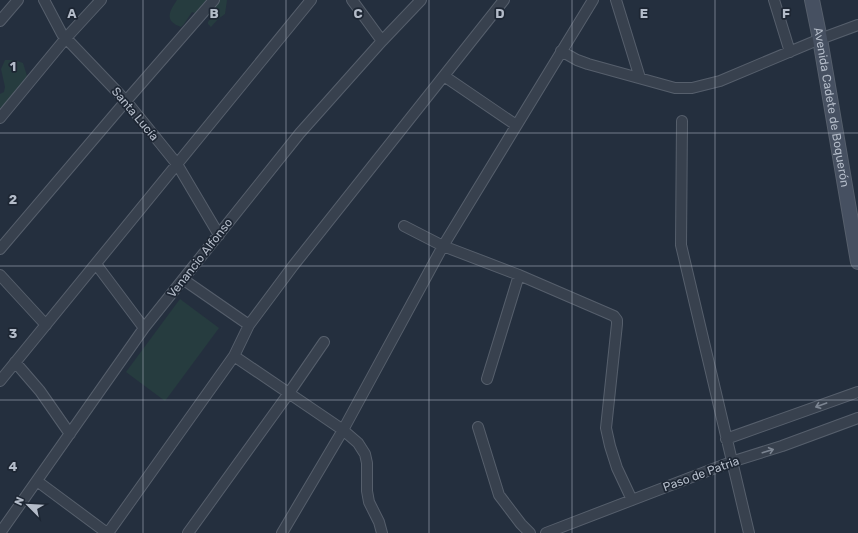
<svg xmlns="http://www.w3.org/2000/svg" width="858" height="533" viewBox="0 0 858 533" font-family="Rubik,sans-serif">
  <rect width="100%" height="100%" fill="#242f3e"/>
  <path fill="#263c3f" d="M 177,0 L 207,0 L 206,5 L 200,15 L 192,12 L 184,24 L 181,27 C 164,21 169,12 177,0 Z
    M 214,0 L 227,0 L 225,14 L 218,19 L 211,27 L 208,24 L 208,22 L 213,15 L 211,10 Z
    M 5,60 L 14,60 L 23,63 L 27,76 L 27,85 L 0,108 L 0,94 L 4,92 L 5,87 L 1,69 Z
    M 180,299 L 219,328 L 165,401 L 126,372 Z"/>
  <g fill="none" stroke-linecap="round" stroke-linejoin="round">
    <defs>
      <path id="minor" d="M 44,0 L 62,34 L 126,101 L 177,164 L 219,235
        M 352,0 L 382,41
        M 616,0 L 640,78
        M 774,0 L 790,52
        M 0,21 L 18,0
        M 561,51 L 577,60 L 588,64 L 675,88 L 692,88 L 720,81 L 820,39 L 858,25
        M 444,76 L 516,125
        M 0,118 L 66,38 L 101,0
        M 682,121 L 681,245 L 749,533
        M 404,226 L 443,246 L 519,275 L 614,316 L 617,320 L 617,324 L 606,428 L 610,446 L 617,468 L 632,500
        M 0,249 L 126,101 L 214,0
        M 96,264 L 144,328
        M 0,275 L 46,325
        M 184,280 L 249,325
        M 234,356 L 343,430 L 358,443 L 365,454 L 367,463 L 367,491 L 369,502 L 379,522 L 382,533
        M 15,362 L 40,391 L 70,434
        M 487,379 L 519,275
        M 0,381 L 311,0
        M 478,427 L 499,495 L 521,524 L 530,533
        M 726,439 L 858,392
        M 37,481 L 107,533
        M 0,533 L 144,328 L 300,133 L 382,41 L 421,0
        M 108,533 L 234,356 L 249,325 L 293,266 L 504,0
        M 188,533 L 289,393 L 324,342
        M 282,533 L 343,430 L 443,246 L 593,0
        M 546,533 L 731,462 L 782,446 L 858,418"/>
      <g id="secondary">
        <path id="s1" d="M 812,0 L 820,39 L 858,262"/>
      </g>
    </defs>
    <use href="#minor" stroke="#565f6c" stroke-width="12"/>
    <use href="#secondary" stroke="#565f6c" stroke-width="16"/>
    <use href="#minor" stroke="#38414e" stroke-width="10"/>
    <use href="#secondary" stroke="#465061" stroke-width="14"/>
  </g>
  <defs><path id="oneway-shaft" d="M-6 0H5M1.5-3L5.5 0L1.5 3" fill="none" stroke-width="1.6" stroke-linecap="round" stroke-linejoin="round"/></defs>
  <g stroke="#7c8592">
    <use href="#oneway-shaft" transform="translate(821 405) rotate(160)"/>
    <use href="#oneway-shaft" transform="translate(768 451) rotate(-17)"/>
  </g>
  <path fill="none" stroke="#b4bcc9" stroke-width="1" stroke-opacity="0.55" d="M 143,0 L 143,533M 286,0 L 286,533M 429,0 L 429,533M 572,0 L 572,533M 715,0 L 715,533M 0,133 L 858,133M 0,266 L 858,266M 0,400 L 858,400"/>
  <g text-anchor="middle" dominant-baseline="central" stroke-width="3.5" stroke-linejoin="round" paint-order="stroke">
    <g font-size="12" fill="#b4bcc9" stroke="#1d2633">
      <text stroke="none"><textPath href="#s1" startOffset="109">Avenida Cadete de Boquerón</textPath></text>
      <text transform="translate(135 114) rotate(50)">Santa Lucía</text>
      <text transform="translate(200 258) rotate(-52)">Venancio Alfonso</text>
      <text transform="translate(701 474) rotate(-20)">Paso de Patria</text>
    </g>
  </g>
  <g font-size="13" text-anchor="middle" font-weight="bold" fill="#b4bcc9" stroke="#1d2633" stroke-width="3.5" stroke-linejoin="round" paint-order="stroke">
    <text x="72" y="18">A</text>
    <text x="214" y="18">B</text>
    <text x="358" y="18">C</text>
    <text x="500" y="18">D</text>
    <text x="644" y="18">E</text>
    <text x="786" y="18">F</text>
    <text x="13" y="71">1</text>
    <text x="13" y="204">2</text>
    <text x="13" y="338">3</text>
    <text x="13" y="471">4</text>
  </g>
  <g transform="translate(28 505) rotate(294)" stroke="#1d2633" stroke-width="3" paint-order="stroke">
  <path d="M0-3L7 15L0 10L-7 15Z" fill="#b4bcc9"/>
  <text y="-6" font-size="11" font-weight="bold" text-anchor="middle" fill="#b4bcc9">N</text>
  </g>
</svg>
